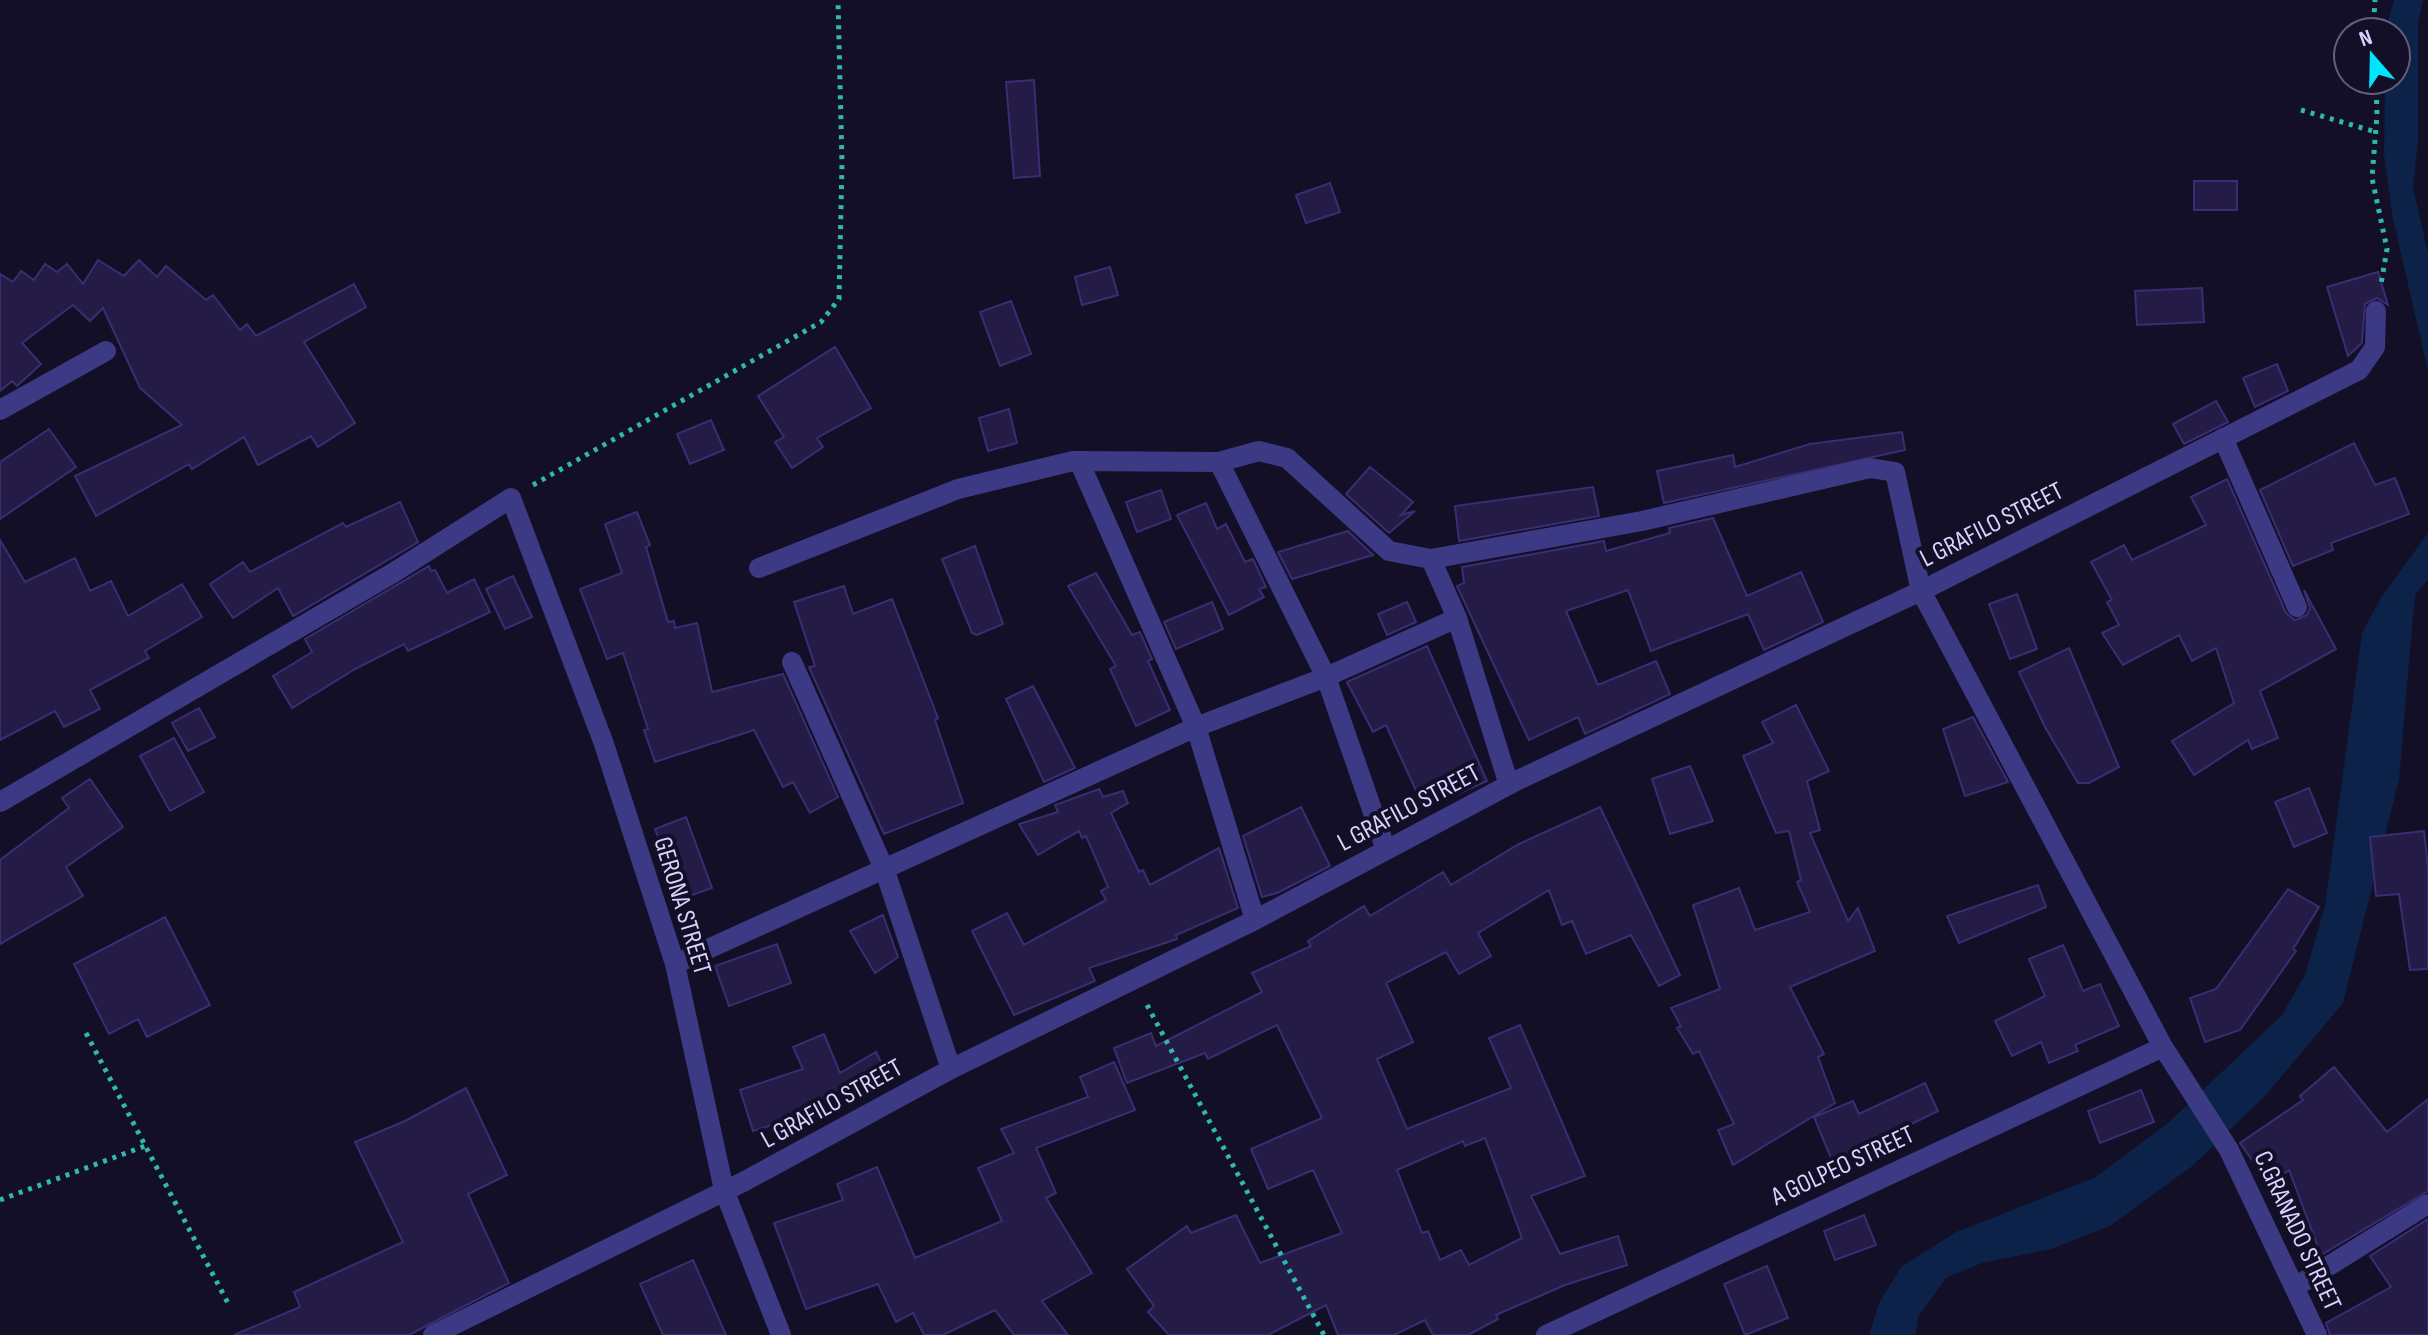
<svg xmlns="http://www.w3.org/2000/svg" width="2428" height="1335" viewBox="0 0 2428 1335" font-family="'Sofia Sans Condensed',sans-serif">
  <rect width="100%" height="100%" fill="#130f26"/>
  <path fill="#0c2248" d="M 2394,0 L 2423,0 L 2418,23 L 2418,142 L 2413,187 L 2428,253 L 2428,371 L 2393,219 L 2384,155 L 2385,80 L 2396,80 L 2396,32 L 2385,32 Z
    M 2428,533 L 2428,580 L 2416,593 L 2413,616 L 2399,780 L 2343,1003 L 2265,1096 L 2191,1167 L 2110,1226 L 2051,1249 L 1982,1263 L 1946,1278 L 1918,1317 L 1916,1335 L 1869,1335 L 1879,1303 L 1901,1267 L 1956,1232 L 2094,1178 L 2168,1123 L 2282,1015 L 2305,975 L 2325,906 L 2362,633 L 2382,596 Z"/>
  <path fill="#241b47" stroke="#3b2d73" stroke-width="2" fill-rule="evenodd" d="M 1034,80 L 1040,176 L 1014,178 L 1006,82 Z
    M 2194,181 L 2237,181 L 2237,210 L 2194,210 Z
    M 1330,183 L 1340,212 L 1306,223 L 1296,195 Z
    M 98,260 L 124,276 L 139,260 L 157,277 L 166,266 L 206,300 L 213,295 L 240,330 L 247,324 L 256,336 L 354,284 L 366,307 L 304,342 L 355,423 L 318,447 L 311,436 L 258,465 L 244,437 L 192,469 L 189,464 L 96,516 L 75,476 L 182,425 L 140,388 L 103,308 L 90,321 L 73,305 L 22,343 L 41,364 L 17,386 L 12,381 L 0,391 L 0,274 L 13,282 L 21,271 L 34,280 L 45,264 L 57,272 L 67,264 L 83,284 Z
    M 1110,267 L 1118,295 L 1082,305 L 1075,277 Z
    M 2378,272 L 2388,305 L 2377,298 L 2365,304 L 2362,343 L 2348,356 L 2327,287 Z
    M 2202,288 L 2204,322 L 2137,325 L 2135,291 Z
    M 1011,301 L 1031,354 L 1000,366 L 980,312 Z
    M 835,347 L 871,408 L 817,438 L 823,447 L 792,468 L 775,442 L 784,437 L 758,396 Z
    M 2277,364 L 2288,391 L 2255,407 L 2243,378 Z
    M 2216,401 L 2228,422 L 2184,444 L 2173,424 Z
    M 1009,409 L 1017,443 L 988,451 L 979,418 Z
    M 711,420 L 724,450 L 690,464 L 677,434 Z
    M 49,429 L 76,467 L 0,519 L 0,462 Z
    M 1902,432 L 1905,450 L 1664,503 L 1657,471 L 1733,455 L 1735,467 L 1810,444 Z
    M 2354,443 L 2375,485 L 2395,478 L 2409,514 L 2331,543 L 2333,550 L 2293,566 L 2260,490 Z
    M 1370,467 L 1413,502 L 1401,515 L 1415,511 L 1389,533 L 1346,494 Z
    M 2227,479 L 2286,613 L 2295,620 L 2307,615 L 2310,608 L 2304,590 L 2336,649 L 2260,691 L 2278,738 L 2252,749 L 2248,740 L 2194,775 L 2172,741 L 2234,703 L 2216,648 L 2192,661 L 2179,635 L 2123,665 L 2102,633 L 2119,625 L 2107,602 L 2112,600 L 2091,562 L 2124,545 L 2132,560 L 2206,525 L 2191,497 Z
    M 1593,487 L 1599,516 L 1459,541 L 1455,506 Z
    M 1161,490 L 1171,519 L 1137,532 L 1126,502 Z
    M 400,502 L 418,542 L 293,616 L 278,588 L 233,618 L 210,584 L 243,562 L 250,572 L 343,523 L 346,527 Z
    M 1206,503 L 1217,529 L 1226,524 L 1245,562 L 1253,559 L 1266,587 L 1259,589 L 1264,597 L 1229,615 L 1177,515 Z
    M 637,512 L 650,545 L 646,547 L 668,622 L 674,621 L 675,628 L 697,623 L 712,692 L 783,674 L 838,797 L 810,813 L 793,782 L 783,787 L 754,730 L 655,762 L 644,730 L 648,729 L 623,653 L 607,659 L 580,589 L 622,573 L 605,524 Z
    M 1713,518 L 1747,596 L 1801,572 L 1823,622 L 1764,650 L 1748,614 L 1651,651 L 1628,590 L 1566,611 L 1598,685 L 1656,661 L 1670,694 L 1585,734 L 1578,717 L 1529,740 L 1457,586 L 1464,583 L 1462,567 L 1604,541 L 1606,551 L 1670,533 L 1669,528 Z
    M 1348,531 L 1373,555 L 1292,579 L 1278,552 Z
    M 0,540 L 25,582 L 75,558 L 90,591 L 111,581 L 128,616 L 182,584 L 202,617 L 145,651 L 149,658 L 90,690 L 100,709 L 64,727 L 55,711 L 0,740 Z
    M 975,546 L 1003,624 L 977,635 L 972,633 L 942,559 Z
    M 429,566 L 431,571 L 435,570 L 447,593 L 474,579 L 490,612 L 408,651 L 404,644 L 355,669 L 292,708 L 273,676 L 312,652 L 305,639 Z
    M 1096,573 L 1132,635 L 1140,632 L 1152,659 L 1148,661 L 1170,710 L 1136,726 L 1110,669 L 1116,666 L 1068,586 Z
    M 513,576 L 532,617 L 505,629 L 486,589 Z
    M 844,586 L 853,614 L 892,599 L 938,718 L 935,720 L 963,803 L 884,834 L 809,667 L 815,666 L 794,602 Z
    M 2017,594 L 2037,649 L 2010,659 L 1989,604 Z
    M 1212,602 L 1223,629 L 1176,649 L 1164,622 Z
    M 1407,602 L 1416,622 L 1387,635 L 1378,614 Z
    M 1427,646 L 1487,781 L 1458,794 L 1452,780 L 1418,795 L 1386,725 L 1373,732 L 1347,682 Z
    M 2069,648 L 2119,767 L 2089,783 L 2078,783 L 2045,727 L 2019,672 Z
    M 1033,686 L 1075,768 L 1044,782 L 1006,699 Z
    M 1796,705 L 1829,771 L 1807,781 L 1820,830 L 1810,833 L 1848,921 L 1858,908 L 1875,951 L 1790,987 L 1824,1054 L 1818,1057 L 1835,1103 L 1733,1165 L 1718,1130 L 1734,1124 L 1699,1051 L 1693,1054 L 1677,1028 L 1681,1026 L 1671,1008 L 1720,989 L 1693,905 L 1739,888 L 1755,930 L 1810,912 L 1797,882 L 1801,880 L 1789,831 L 1776,833 L 1743,756 L 1773,743 L 1762,722 Z
    M 199,708 L 215,737 L 188,751 L 172,723 Z
    M 1973,717 L 2008,782 L 1965,796 L 1943,729 Z
    M 174,738 L 204,792 L 170,811 L 140,756 Z
    M 1690,766 L 1713,821 L 1670,834 L 1652,779 Z
    M 90,779 L 123,827 L 66,867 L 83,896 L 0,944 L 0,860 L 69,808 L 62,798 Z
    M 2309,788 L 2327,833 L 2294,847 L 2275,802 Z
    M 1099,789 L 1103,797 L 1123,791 L 1128,803 L 1111,813 L 1139,872 L 1143,870 L 1150,885 L 1219,848 L 1238,908 L 1176,935 L 1177,939 L 1089,968 L 1095,981 L 1014,1015 L 972,931 L 1007,913 L 1024,945 L 1106,900 L 1101,891 L 1108,887 L 1086,836 L 1082,838 L 1079,831 L 1038,855 L 1019,824 L 1058,812 L 1055,805 Z
    M 1301,807 L 1330,866 L 1277,893 L 1262,897 L 1243,836 Z
    M 1600,807 L 1680,975 L 1659,986 L 1631,935 L 1586,954 L 1572,921 L 1562,925 L 1549,890 L 1478,933 L 1491,956 L 1459,974 L 1446,952 L 1386,983 L 1413,1042 L 1377,1059 L 1407,1129 L 1511,1088 L 1489,1038 L 1520,1025 L 1585,1176 L 1531,1196 L 1560,1254 L 1618,1236 L 1627,1265 L 1565,1285 L 1496,1315 L 1498,1319 L 1468,1335 L 1433,1335 L 1425,1320 L 1394,1335 L 1338,1335 L 1326,1305 L 1268,1335 L 1169,1335 L 1148,1312 L 1154,1306 L 1127,1269 L 1187,1226 L 1191,1233 L 1236,1215 L 1260,1263 L 1342,1233 L 1313,1170 L 1268,1189 L 1251,1149 L 1322,1118 L 1277,1025 L 1208,1059 L 1205,1053 L 1127,1083 L 1114,1048 L 1151,1033 L 1156,1046 L 1262,992 L 1252,973 L 1311,946 L 1308,941 L 1364,906 L 1370,916 L 1443,872 L 1451,885 L 1519,844 ZM 1485,1138 L 1522,1238 L 1469,1265 L 1461,1250 L 1440,1260 L 1428,1231 L 1422,1233 L 1397,1170 L 1463,1141 L 1465,1146 Z
    M 686,817 L 712,888 L 681,899 L 655,829 Z
    M 2424,831 L 2428,867 L 2428,969 L 2410,970 L 2399,894 L 2376,896 L 2370,837 Z
    M 2038,885 L 2046,907 L 1959,943 L 1947,916 Z
    M 2288,889 L 2319,907 L 2293,949 L 2296,951 L 2240,1030 L 2205,1042 L 2190,998 L 2216,989 Z
    M 883,915 L 898,957 L 875,973 L 850,931 Z
    M 165,917 L 210,1005 L 147,1037 L 138,1019 L 109,1034 L 74,964 Z
    M 777,944 L 791,983 L 729,1006 L 715,966 Z
    M 2063,945 L 2083,991 L 2100,984 L 2119,1026 L 2075,1045 L 2078,1051 L 2049,1063 L 2041,1042 L 2012,1056 L 1995,1021 L 2045,996 L 2029,959 Z
    M 824,1034 L 840,1073 L 876,1052 L 889,1078 L 788,1126 L 785,1121 L 753,1131 L 740,1090 L 803,1069 L 793,1047 Z
    M 1114,1062 L 1135,1110 L 1036,1148 L 1056,1193 L 1046,1198 L 1092,1273 L 1042,1301 L 1068,1335 L 1014,1335 L 995,1310 L 943,1335 L 924,1335 L 913,1313 L 896,1322 L 878,1284 L 806,1309 L 774,1223 L 843,1200 L 837,1184 L 877,1167 L 915,1258 L 1002,1221 L 978,1168 L 1014,1153 L 1001,1129 L 1088,1097 L 1080,1077 Z
    M 2334,1067 L 2387,1132 L 2428,1099 L 2428,1191 L 2321,1255 L 2289,1170 L 2269,1184 L 2240,1143 L 2303,1100 L 2300,1096 Z
    M 1925,1083 L 1938,1111 L 1899,1130 L 1900,1135 L 1833,1163 L 1814,1117 L 1853,1101 L 1859,1114 Z
    M 466,1088 L 507,1175 L 468,1194 L 509,1283 L 409,1335 L 234,1335 L 300,1307 L 294,1292 L 403,1242 L 355,1142 L 405,1121 Z
    M 2141,1090 L 2154,1122 L 2100,1143 L 2088,1111 Z
    M 1864,1215 L 1876,1245 L 1835,1260 L 1824,1231 Z
    M 2428,1219 L 2428,1335 L 2330,1335 L 2326,1323 L 2391,1287 L 2370,1256 Z
    M 693,1260 L 726,1335 L 663,1335 L 640,1284 Z
    M 1767,1266 L 1788,1318 L 1745,1335 L 1724,1284 Z"/>
  <g fill="none" stroke-linecap="round" stroke-linejoin="round">
    <path stroke="#2fb8b0" stroke-width="5" stroke-dasharray="4 6" stroke-linecap="butt" d="M 2373,32 L 2375,0
      M 2376,80 L 2377,115 L 2372,178 L 2387,249 L 2381,284
      M 2301,110 L 2376,132
      M 533,485 L 821,322 L 839,299 L 842,164 L 838,0
      M 1147,1005 L 1324,1335
      M 86,1033 L 230,1307
      M 0,1200 L 145,1146"/>
    <path stroke="#3d3a85" stroke-width="20" d="M 0,410 L 106,351
      M 2223,438 L 2297,607
      M 1079,461 L 1196,727 L 1255,920
      M 1219,462 L 1259,451 L 1287,458 L 1389,551 L 1431,559 L 1642,521 L 1870,468 L 1895,472 L 1921,591 L 2163,1047 L 2229,1150 L 2317,1335
      M 1431,559 L 1457,618
      M 759,568 L 958,489 L 1073,461 L 1219,462 L 1326,677 L 1386,850
      M 792,662 L 885,871 L 951,1069
      M 0,802 L 393,573 L 511,498 L 604,744 L 675,964 L 724,1190 L 781,1335
      M 675,964 L 1196,727 L 1326,677 L 1457,618 L 1509,785
      M 2295,1287 L 2428,1204
      M 433,1335 L 745,1181 L 951,1069 L 1255,920 L 1518,780 L 1921,591 L 2359,370 L 2375,347 L 2376,311
      M 1546,1335 L 2163,1047"/>
  </g>
  <g text-anchor="middle" dominant-baseline="central" stroke-width="8" stroke-linejoin="round" paint-order="stroke">
    <g font-size="26" fill="#d9d4ff" stroke="#130f26">
      <text transform="translate(1992 525) rotate(-27)">L GRAFILO STREET</text>
      <text transform="translate(1409 808) rotate(-28)">L GRAFILO STREET</text>
      <text transform="translate(682 906) rotate(73)">GERONA STREET</text>
      <text transform="translate(832 1104) rotate(-29)">L GRAFILO STREET</text>
      <text transform="translate(1843 1166) rotate(-25)">A GOLPEO STREET</text>
      <text transform="translate(2297 1231) rotate(65)">C.GRANADO STREET</text>
    </g>
  </g>
  <g transform="translate(2372 56) rotate(340)"><circle r="38" fill="#130f26" stroke="#625e7d" stroke-width="2"/>
  <path d="M0-6L14 30L0 20L-14 30Z" fill="#00e5ff"/>
  <text y="-12" font-size="22" font-weight="bold" text-anchor="middle" fill="#d9d4ff">N</text>
  </g>
</svg>
